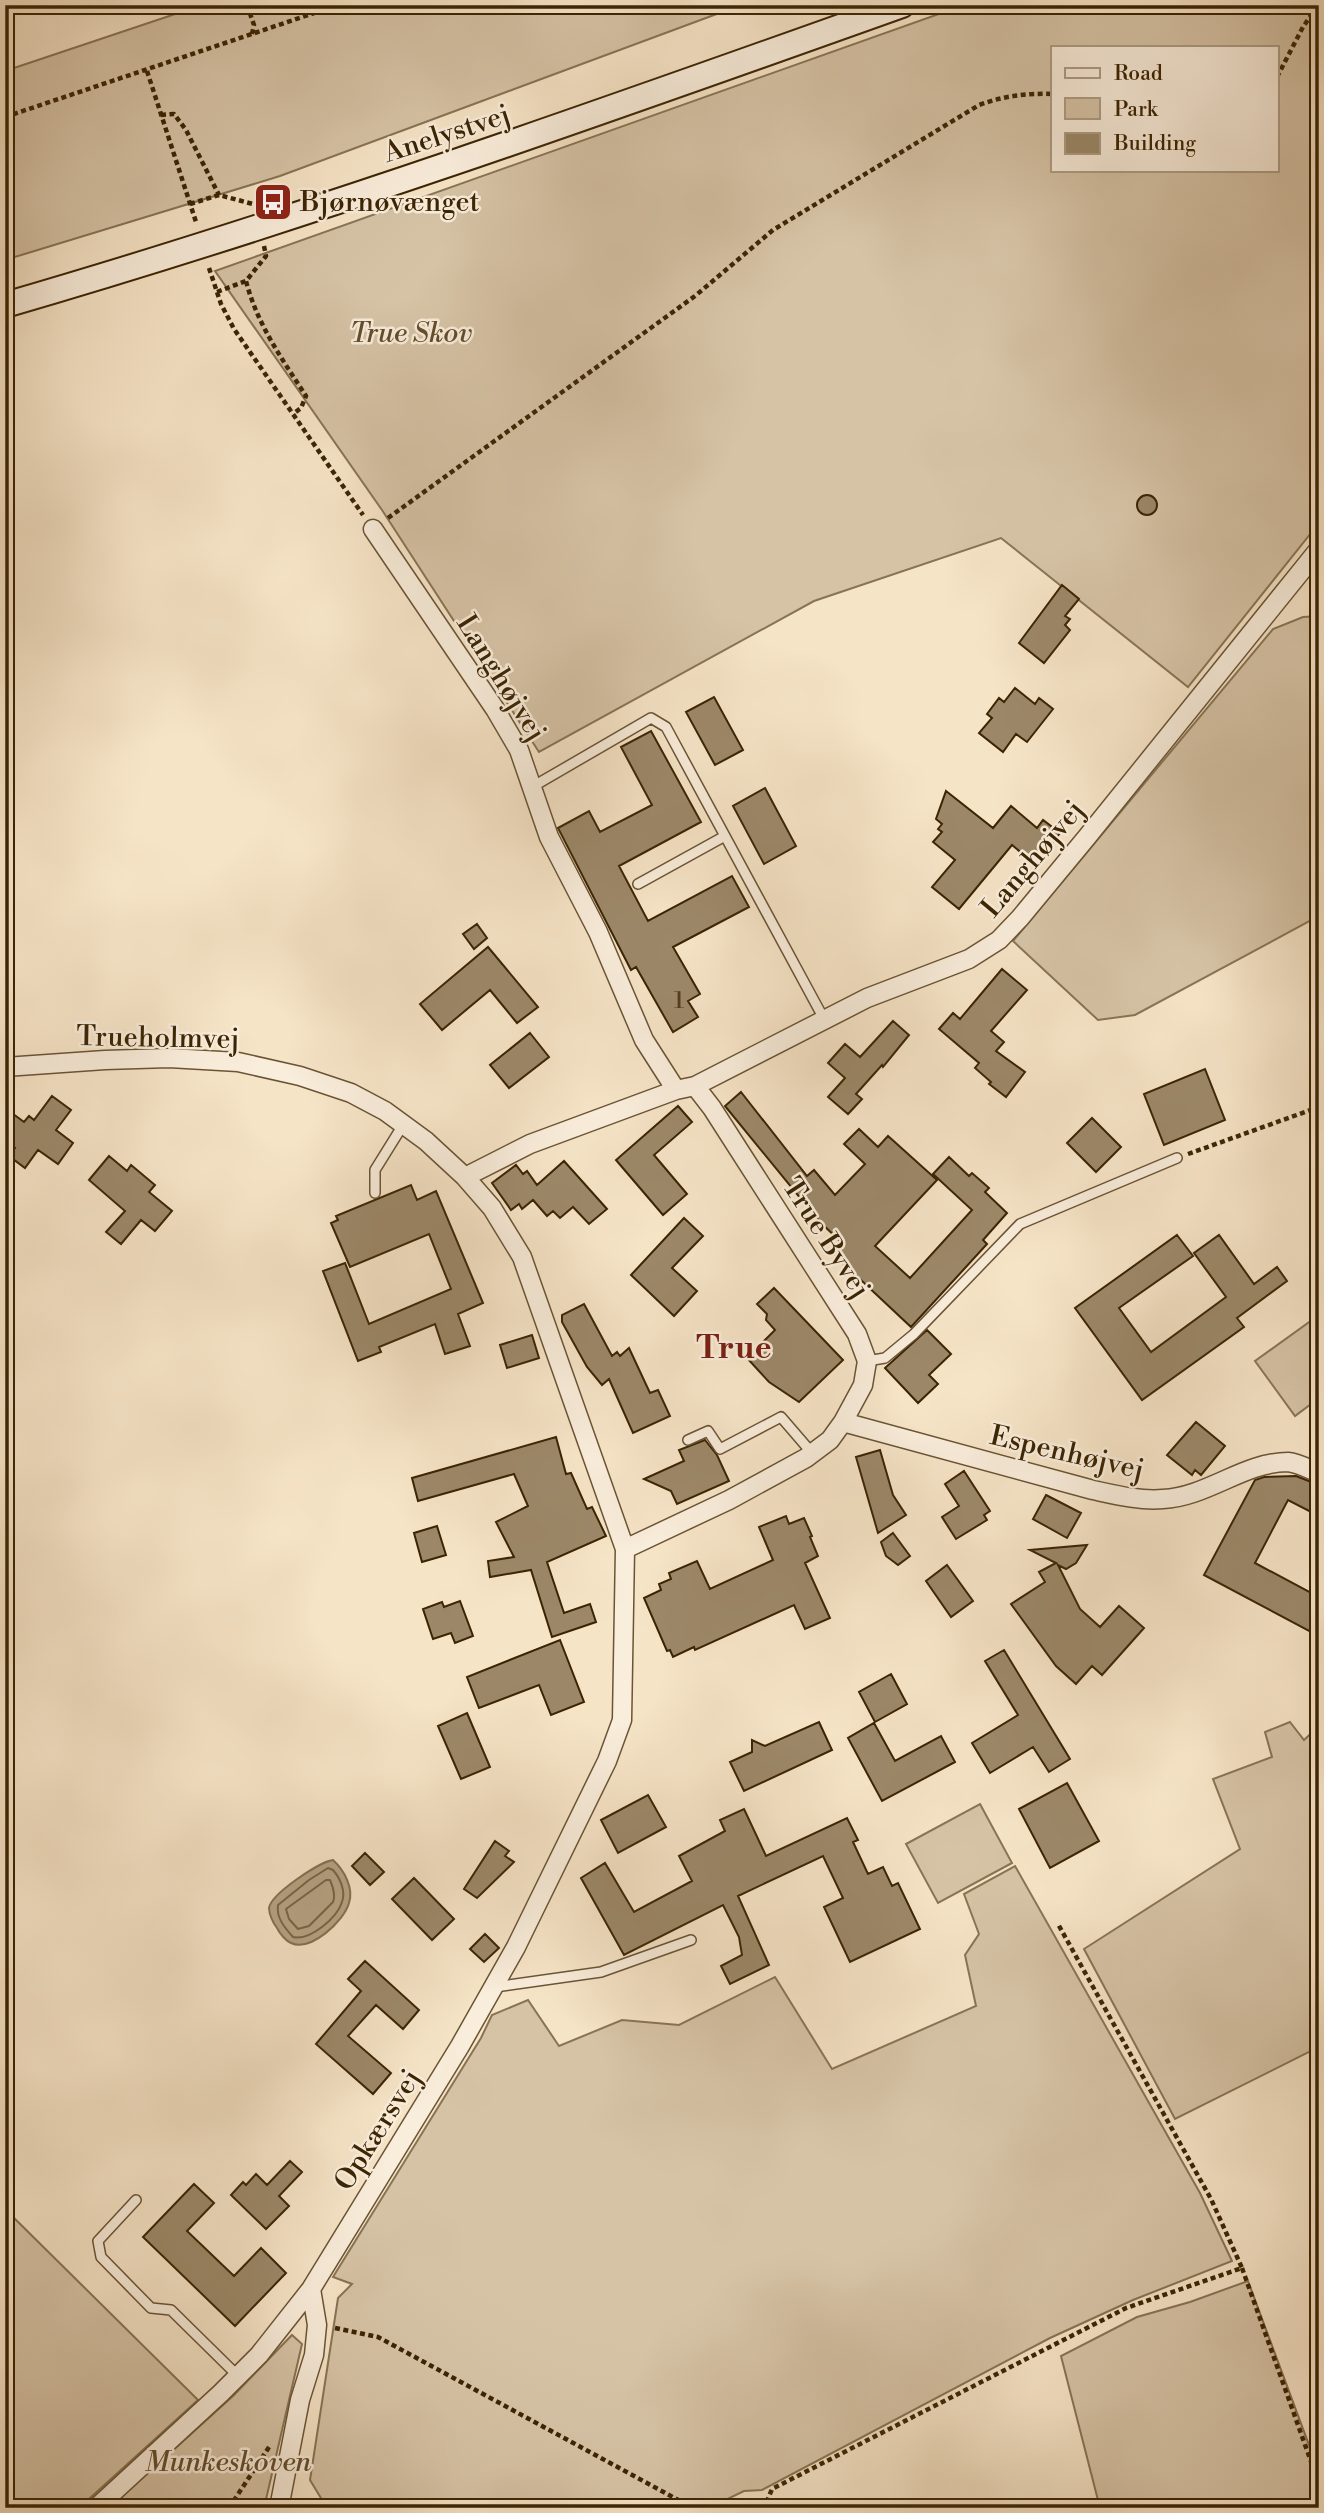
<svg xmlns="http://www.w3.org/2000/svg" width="1324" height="2513" viewBox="0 0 1324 2513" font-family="'Libre Bodoni',serif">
  <rect width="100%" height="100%" fill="#f6e4c7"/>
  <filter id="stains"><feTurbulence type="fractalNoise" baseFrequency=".00286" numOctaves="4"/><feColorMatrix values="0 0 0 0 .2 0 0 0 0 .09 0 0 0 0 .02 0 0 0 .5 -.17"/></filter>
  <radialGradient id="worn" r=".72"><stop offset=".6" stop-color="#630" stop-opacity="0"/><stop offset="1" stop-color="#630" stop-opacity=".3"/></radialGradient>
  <path fill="#d6c3a6" stroke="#887454" stroke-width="2" fill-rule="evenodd" d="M 202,5 L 741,5 L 280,176 L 5,260 L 5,71 Z
    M 964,5 L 1319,5 L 1319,523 L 1188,687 L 1001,538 L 814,601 L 539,752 L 382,510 L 215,271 ZM 1053,47 L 1277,47 L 1277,170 L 1053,170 Z
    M 1319,616 L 1319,916 L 1135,1015 L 1098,1020 L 1013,941 L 1273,629 L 1303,617 Z
    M 1319,1315 L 1319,1398 L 1295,1416 L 1255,1361 Z
    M 1290,1722 L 1304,1740 L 1319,1726 L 1319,2047 L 1175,2119 L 1084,1949 L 1240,1849 L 1213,1779 L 1272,1757 L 1265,1732 Z
    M 980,1804 L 1012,1863 L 938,1903 L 906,1844 Z
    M 1015,1866 L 1200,2193 L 1232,2261 L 1133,2300 L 1050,2338 L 762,2490 L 744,2491 L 709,2508 L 327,2508 L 310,2480 L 338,2298 L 352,2284 L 333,2277 L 481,2038 L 492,2015 L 528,2000 L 559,2046 L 622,2020 L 679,2025 L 775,1977 L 832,2069 L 976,2006 L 965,1955 L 979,1934 L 964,1894 Z
    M 5,2209 L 198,2400 L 79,2508 L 5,2508 Z
    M 1248,2281 L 1319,2472 L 1319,2508 L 1100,2508 L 1061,2356 L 1137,2317 L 1190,2302 Z
    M 292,2335 L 302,2344 L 264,2508 L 109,2508 L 233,2396 Z"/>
  <path fill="#b6a384" stroke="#857050" stroke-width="2" d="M 333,1860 C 344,1870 354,1888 349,1903 C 344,1921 311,1952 291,1943 C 286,1941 280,1934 277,1928 C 273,1923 269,1914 269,1908 C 271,1894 319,1862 333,1860 Z"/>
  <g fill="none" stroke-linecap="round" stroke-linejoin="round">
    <path stroke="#786444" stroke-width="2" d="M 328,1868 L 333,1870 C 340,1878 346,1891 342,1902 C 337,1918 310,1941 293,1937 C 285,1928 276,1918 278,1905 L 309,1880 Z
      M 326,1880 L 330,1880 C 333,1887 336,1895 333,1902 L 309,1926 L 298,1929 L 289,1919 L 286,1909 Z"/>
  </g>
  <path fill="#9c8869" stroke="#3b2403" stroke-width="2" d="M1137 505a10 10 0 1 1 20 0a10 10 0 1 1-20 0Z
    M 1062,585 L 1079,599 L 1065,616 L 1070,619 L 1065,625 L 1070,630 L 1044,663 L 1019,643 Z
    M 1015,688 L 1035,704 L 1039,698 L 1053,709 L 1027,742 L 1016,734 L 1003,752 L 979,733 L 992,718 L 987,714 L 999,698 L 1004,702 Z
    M 714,697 L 743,750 L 715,765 L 686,712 Z
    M 651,731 L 701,822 L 619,866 L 648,921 L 732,876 L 749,907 L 673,947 L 700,994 L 688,1001 L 698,1017 L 673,1032 L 636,967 L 631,970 L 558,828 L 589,811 L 600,832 L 652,805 L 621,747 Z
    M 765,788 L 796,846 L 764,864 L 733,806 Z
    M 946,791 L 993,828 L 1011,806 L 1037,828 L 1043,820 L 1060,833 L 1048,849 L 1043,844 L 1030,860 L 1012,845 L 959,909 L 932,887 L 955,860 L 933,842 L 942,832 L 938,829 L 942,824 L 936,819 Z
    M 477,924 L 487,938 L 474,949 L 463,934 Z
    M 488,947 L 538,1007 L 517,1023 L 490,990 L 442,1030 L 420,1004 Z
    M 1002,969 L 1027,990 L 991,1031 L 1004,1042 L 996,1051 L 1025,1072 L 1006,1097 L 989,1084 L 991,1082 L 975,1068 L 979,1063 L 939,1029 L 953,1013 L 960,1019 Z
    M 893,1021 L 909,1035 L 883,1067 L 882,1065 L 856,1094 L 862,1099 L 848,1114 L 828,1097 L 845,1078 L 828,1063 L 845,1044 L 860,1057 Z
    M 530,1033 L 549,1057 L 509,1088 L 490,1065 Z
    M 1205,1069 L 1225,1120 L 1164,1145 L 1144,1094 Z
    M 741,1092 L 807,1176 L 814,1170 L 835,1195 L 865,1164 L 844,1144 L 859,1129 L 878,1147 L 888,1136 L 937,1180 L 875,1246 L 910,1278 L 972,1210 L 933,1174 L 949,1157 L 969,1176 L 972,1173 L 989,1188 L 985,1192 L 1007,1213 L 983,1240 L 987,1244 L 911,1327 L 831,1252 L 841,1242 L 819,1221 L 725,1106 Z
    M 52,1096 L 71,1110 L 56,1130 L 73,1143 L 58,1164 L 38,1150 L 25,1168 L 9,1156 L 15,1148 L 5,1141 L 5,1108 L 24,1122 L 29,1116 L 34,1120 Z
    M 678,1106 L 692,1122 L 654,1155 L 687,1194 L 663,1215 L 616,1160 Z
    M 1092,1118 L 1121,1147 L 1096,1172 L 1067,1143 Z
    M 109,1156 L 127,1171 L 131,1165 L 155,1185 L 149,1192 L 172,1211 L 155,1231 L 141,1220 L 121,1244 L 106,1232 L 125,1211 L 89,1180 Z
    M 564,1161 L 607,1209 L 589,1224 L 573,1207 L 560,1218 L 553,1211 L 547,1216 L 533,1200 L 522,1209 L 519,1204 L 511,1210 L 492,1183 L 516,1165 L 523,1174 L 527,1171 L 537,1185 Z
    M 411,1185 L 417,1200 L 436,1191 L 483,1303 L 458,1314 L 470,1346 L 445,1354 L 435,1324 L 379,1347 L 381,1352 L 358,1361 L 323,1271 L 345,1263 L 369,1324 L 451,1289 L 429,1234 L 350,1267 L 331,1223 L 338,1220 L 336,1216 Z
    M 684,1218 L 703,1236 L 672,1268 L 697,1291 L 674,1316 L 631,1275 Z
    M 1177,1235 L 1193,1256 L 1119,1308 L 1151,1352 L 1226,1297 L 1194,1253 L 1219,1235 L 1254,1284 L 1277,1267 L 1287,1281 L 1237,1318 L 1244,1327 L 1142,1400 L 1075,1308 Z
    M 774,1288 L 843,1360 L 799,1402 L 769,1382 L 747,1358 L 775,1330 L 766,1320 L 767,1314 L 757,1304 Z
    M 584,1304 L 612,1356 L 617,1352 L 620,1356 L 629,1348 L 650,1393 L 658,1390 L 670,1416 L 633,1433 L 609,1379 L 602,1385 L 587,1367 L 562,1322 L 562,1315 Z
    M 927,1330 L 951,1354 L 929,1375 L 938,1384 L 918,1403 L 885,1368 Z
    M 532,1335 L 539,1358 L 507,1368 L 500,1345 Z
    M 1196,1422 L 1225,1446 L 1201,1475 L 1195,1470 L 1192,1475 L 1167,1455 Z
    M 556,1437 L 566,1474 L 571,1473 L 587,1509 L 592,1507 L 606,1536 L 547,1562 L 564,1613 L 590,1604 L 596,1622 L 552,1637 L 531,1570 L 490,1577 L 488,1561 L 514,1557 L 496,1522 L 528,1506 L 514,1474 L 418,1501 L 412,1478 Z
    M 705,1440 L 717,1455 L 729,1481 L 677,1504 L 671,1491 L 644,1479 L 684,1461 L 679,1450 Z
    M 880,1450 L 893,1495 L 906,1515 L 878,1533 L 856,1457 Z
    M 964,1471 L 990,1511 L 984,1515 L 987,1520 L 956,1539 L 942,1517 L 959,1506 L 945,1484 Z
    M 1296,1476 L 1319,1485 L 1319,1516 L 1288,1500 L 1255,1563 L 1319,1597 L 1319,1618 L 1311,1632 L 1204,1575 L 1255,1480 L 1264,1477 Z
    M 1046,1495 L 1081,1513 L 1067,1538 L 1033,1519 Z
    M 786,1516 L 789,1524 L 804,1518 L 812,1536 L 810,1537 L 818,1556 L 805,1563 L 830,1618 L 805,1629 L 794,1605 L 695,1650 L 694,1647 L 673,1657 L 670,1650 L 667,1651 L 644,1598 L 661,1590 L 659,1584 L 671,1579 L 669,1573 L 697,1561 L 710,1589 L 773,1560 L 759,1527 Z
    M 437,1526 L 446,1555 L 422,1562 L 414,1533 Z
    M 893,1533 L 910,1556 L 898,1565 L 886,1556 L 881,1542 Z
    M 1087,1545 L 1076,1563 L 1066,1569 L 1058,1565 L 1080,1609 L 1100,1627 L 1119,1606 L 1144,1628 L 1102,1675 L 1092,1666 L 1076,1684 L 1056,1666 L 1011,1604 L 1045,1582 L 1039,1572 L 1056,1563 L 1030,1550 Z
    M 947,1565 L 973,1601 L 951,1617 L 926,1581 Z
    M 460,1601 L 473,1636 L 455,1643 L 451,1633 L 433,1639 L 423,1609 L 442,1602 L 444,1607 Z
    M 560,1640 L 584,1702 L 551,1715 L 539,1685 L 479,1708 L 467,1677 Z
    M 1004,1650 L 1070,1759 L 1049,1772 L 1033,1747 L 990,1773 L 972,1743 L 1018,1715 L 985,1661 Z
    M 891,1674 L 907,1704 L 875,1722 L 859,1692 Z
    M 467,1713 L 490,1767 L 461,1779 L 438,1726 Z
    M 819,1722 L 832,1750 L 744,1791 L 730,1762 L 752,1752 L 752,1740 L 765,1746 Z
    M 874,1723 L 895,1761 L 941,1736 L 955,1762 L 882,1801 L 848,1738 Z
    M 1067,1783 L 1099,1841 L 1050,1868 L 1019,1809 Z
    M 648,1795 L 666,1827 L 618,1853 L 601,1820 Z
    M 744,1809 L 766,1856 L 847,1818 L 858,1840 L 853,1842 L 868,1874 L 883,1867 L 892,1886 L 898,1883 L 920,1929 L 850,1962 L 824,1907 L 843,1898 L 823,1856 L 738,1896 L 769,1965 L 730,1984 L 721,1966 L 742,1955 L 739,1937 L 723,1905 L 624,1955 L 581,1878 L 605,1863 L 634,1912 L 692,1881 L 679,1856 L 725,1831 L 720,1820 Z
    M 495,1841 L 509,1851 L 505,1856 L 514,1862 L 477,1898 L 464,1889 Z
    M 365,1853 L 384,1872 L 370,1885 L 352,1866 Z
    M 414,1878 L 454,1919 L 432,1940 L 392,1899 Z
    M 485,1934 L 499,1948 L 484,1962 L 470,1949 Z
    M 365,1961 L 419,2010 L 403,2029 L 376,2005 L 348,2036 L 391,2073 L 373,2094 L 316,2044 L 361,1991 L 348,1979 Z
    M 290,2161 L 302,2172 L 279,2196 L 289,2206 L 266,2229 L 231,2195 L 243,2182 L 246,2185 L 256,2174 L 267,2185 Z
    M 194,2184 L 214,2203 L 187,2231 L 234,2276 L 261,2248 L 286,2273 L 235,2326 L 143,2237 Z"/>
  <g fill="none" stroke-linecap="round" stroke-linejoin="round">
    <defs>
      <path id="lane" d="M 532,787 L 651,718 L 666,727 L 824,1019
        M 638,884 L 725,836
        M 375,1193 L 375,1170 L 403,1125
        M 867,1361 L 885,1358 L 914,1334 L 1020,1224 L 1177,1158
        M 688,1440 L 708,1431 L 720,1449 L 781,1417 L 812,1453
        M 495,1987 L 601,1972 L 691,1940
        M 136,2200 L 98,2241 L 101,2257 L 151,2308 L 171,2310 L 238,2376"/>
      <path id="street" d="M 373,529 L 495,709 L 519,750 L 549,837 L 598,932 L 644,1040 L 676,1090
        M 5,1067 L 105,1060 L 169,1058 L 238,1062 L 300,1076 L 351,1093 L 385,1111 L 426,1141 L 465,1177 L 492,1208 L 522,1257 L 625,1549 L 622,1720 L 607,1761 L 516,1947 L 460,2046 L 311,2289 L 259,2355 L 221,2393 L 96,2508
        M 695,1086 L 867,998 L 969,959 L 999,940 L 1020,918 L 1087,837 L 1319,549
        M 465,1177 L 530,1144 L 676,1090 L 695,1086 L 712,1108 L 857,1334 L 867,1361 L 863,1385 L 843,1422 L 830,1440 L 806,1458 L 729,1500 L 625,1549
        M 843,1422 L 1093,1490 C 1116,1495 1140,1501 1163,1499 C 1207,1497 1244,1462 1288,1462 C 1298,1463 1309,1469 1319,1473
        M 279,2508 L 300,2400 L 314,2355 L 317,2325 L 311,2289"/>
      <path id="secondary" d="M 5,305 C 308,217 605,111 902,5"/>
    </defs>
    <use href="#lane" stroke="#6a5434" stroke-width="12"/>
    <use href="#street" stroke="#6a5434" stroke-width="21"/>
    <use href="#secondary" stroke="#3b2403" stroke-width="28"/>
    <path stroke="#3b2403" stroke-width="4.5" stroke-dasharray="5 3.5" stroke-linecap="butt" d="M 247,5 L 254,25 L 252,34
      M 147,71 L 196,222
      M 1277,77 L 1303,27 L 1318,5
      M 161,115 L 174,114 L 186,130 L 219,195
      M 5,117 L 338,5
      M 190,204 L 219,195 L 253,204
      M 264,246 L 266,256 L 246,281 C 257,324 282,359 306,396 L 301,408 L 293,414
      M 209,268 L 221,304 L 234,329 L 363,515
      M 217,292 L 246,281
      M 388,518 L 695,296 L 773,230 L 979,105 C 1003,96 1027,93 1053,94
      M 1188,1154 L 1319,1107
      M 1242,2268 L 1319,2484
      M 335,2328 L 378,2337 L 693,2508
      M 229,2508 L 271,2444
      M 761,2508 L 765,2506 L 772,2489 L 1126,2308 L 1242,2268 L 1211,2199 L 1058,1924"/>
    <use href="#lane" stroke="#f9eddb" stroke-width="9"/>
    <use href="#street" stroke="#f9eddb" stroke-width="18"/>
    <use href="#secondary" stroke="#f9eddb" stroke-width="24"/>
  </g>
  <defs>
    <symbol id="bus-square" viewBox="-11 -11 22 22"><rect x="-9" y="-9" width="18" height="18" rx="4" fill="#8f2418" stroke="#f9eddb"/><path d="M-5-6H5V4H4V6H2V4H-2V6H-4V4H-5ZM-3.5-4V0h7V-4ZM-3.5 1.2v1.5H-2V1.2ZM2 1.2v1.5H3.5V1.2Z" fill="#fff"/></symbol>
  </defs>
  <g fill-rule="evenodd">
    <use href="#bus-square" x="251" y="180" width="44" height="44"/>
  </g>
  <g text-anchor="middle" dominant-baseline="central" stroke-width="5" stroke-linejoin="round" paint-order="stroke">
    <g font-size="24" fill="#533d1c">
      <text x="679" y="1001">1</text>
    </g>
    <g font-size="28" fill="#3b2403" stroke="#f9eddb">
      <text transform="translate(447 134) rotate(-18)">Anelystvej</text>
      <text transform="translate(501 678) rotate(58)">Langhøjvej</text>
      <text transform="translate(1033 859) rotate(-50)">Langhøjvej</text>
      <text transform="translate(158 1038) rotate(1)">Trueholmvej</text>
      <text transform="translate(826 1238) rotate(57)">True Byvej</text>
      <text transform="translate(1067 1453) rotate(13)">Espenhøjvej</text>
      <text transform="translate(378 2130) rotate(-58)">Opkærsvej</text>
    </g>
    <g font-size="28" fill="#3b2403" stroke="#f9eddb" text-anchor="start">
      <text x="300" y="202">Bjørnøvænget</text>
    </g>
    <g font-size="28" font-style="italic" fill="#624c2c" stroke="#f9eddb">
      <text x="411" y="333">True Skov</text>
      <text x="228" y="2462">Munkeskoven</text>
    </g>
    <g font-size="32" font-weight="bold" fill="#7a1f14" stroke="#f9eddb">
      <text x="734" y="1348">True</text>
    </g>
  </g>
  <rect width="1324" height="2513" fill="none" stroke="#f6e4c7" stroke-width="28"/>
  <rect x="7" y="7" width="1310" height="2499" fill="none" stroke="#3b2403" stroke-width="3.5"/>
  <rect x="14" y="14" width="1296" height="2485" fill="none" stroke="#3b2403" stroke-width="2"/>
  <rect x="1051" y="46" width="228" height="126" fill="#f9eddb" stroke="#ad9d85" stroke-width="2"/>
  <rect x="1065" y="68" width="35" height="10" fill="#f9eddb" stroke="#ad9d85" stroke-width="2"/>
  <text x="1114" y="80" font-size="21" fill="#3b2403">Road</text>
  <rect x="1065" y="98" width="35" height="21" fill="#d6c3a6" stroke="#ad9d85" stroke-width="2"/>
  <text x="1114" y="116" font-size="21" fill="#3b2403">Park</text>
  <rect x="1065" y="133" width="35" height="21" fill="#9c8869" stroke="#ad9d85" stroke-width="2"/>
  <text x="1114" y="150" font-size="21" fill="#3b2403">Building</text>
  <rect width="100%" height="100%" filter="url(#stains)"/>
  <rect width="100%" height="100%" fill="url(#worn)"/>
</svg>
